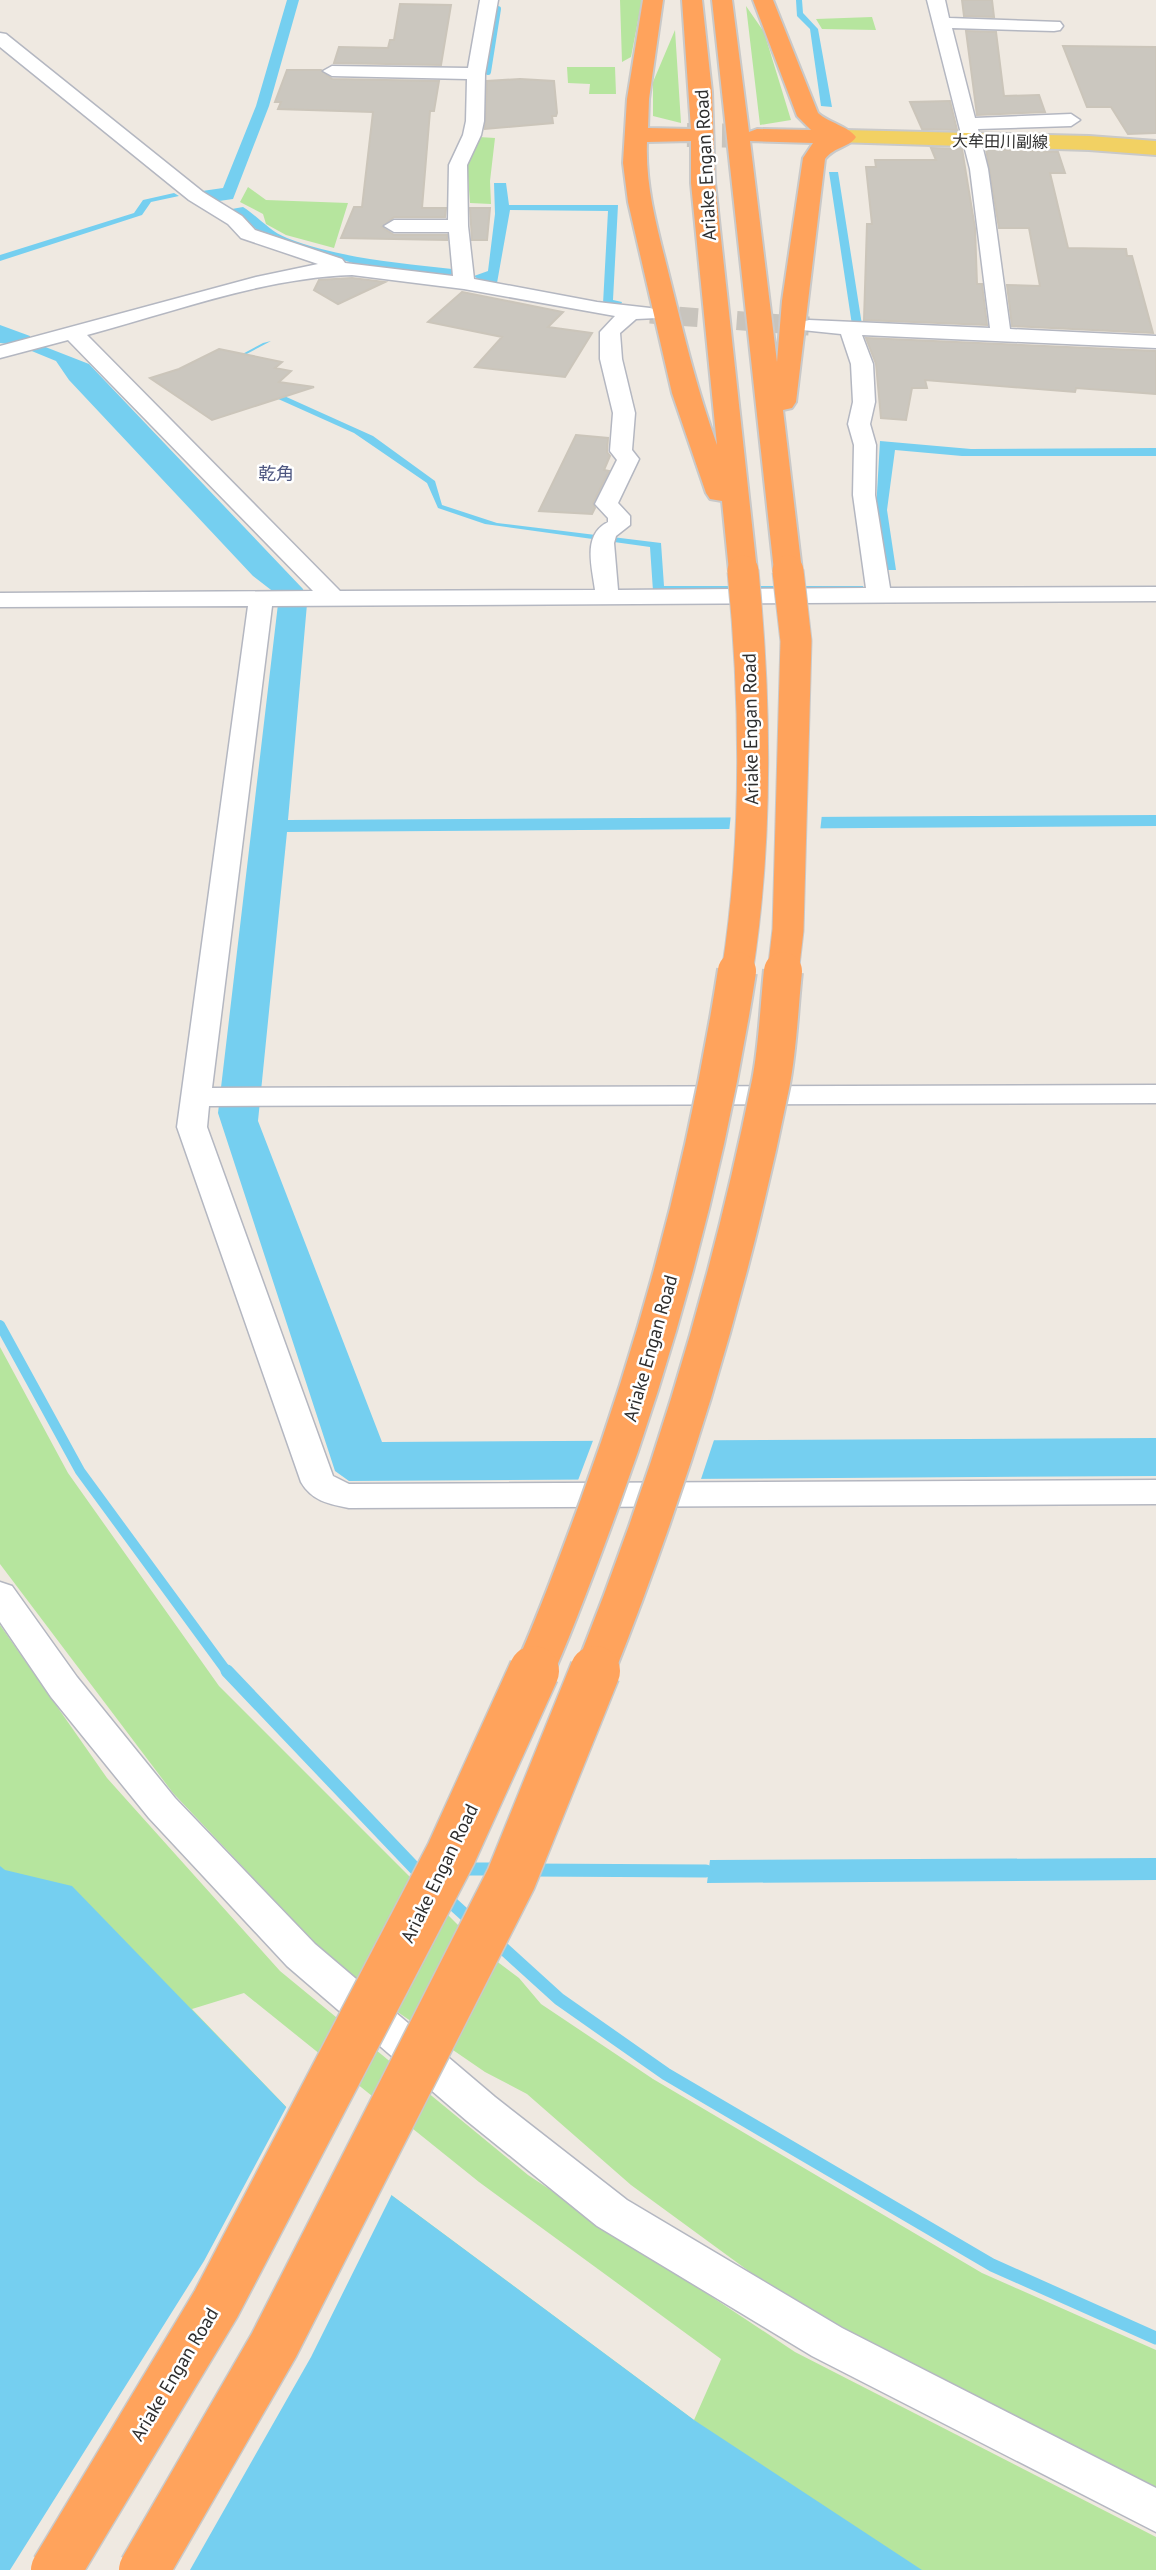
<svg xmlns="http://www.w3.org/2000/svg" width="1156" height="2570" viewBox="0 0 1156 2570" font-family="'PT Sans','Noto Sans JP',sans-serif">
  <rect width="100%" height="100%" fill="#efe9e1"/>
  <path fill="#b6e59e" fill-rule="evenodd" d="M 620,0 L 642,0 L 631,57 L 622,62 Z
    M 746,6 L 764,32 L 791,120 L 760,125 Z
    M 872,17 L 876,30 L 822,29 L 816,19 Z
    M 675,30 L 681,123 L 653,116 L 653,82 Z
    M 567,67 L 615,67 L 616,94 L 589,94 L 590,84 L 568,83 Z
    M 479,137 L 495,138 L 490,181 L 491,204 L 470,203 L 467,163 Z
    M 248,187 L 266,200 L 348,203 L 334,248 L 286,235 L 266,224 L 263,214 L 240,202 Z
    M 0,1347 L 68,1473 L 219,1686 L 487,1954 L 519,1978 L 541,2004 L 653,2079 L 982,2273 L 1156,2350 L 1156,2492 L 824,2326 L 631,2185 L 527,2094 L 485,2072 L 367,1991 L 316,1944 L 173,1793 L 0,1564 Z
    M 0,1625 L 107,1778 L 280,1971 L 528,2175 L 795,2352 L 1156,2537 L 1156,2570 L 639,2570 L 0,2064 ZM 244,1993 L 479,2182 L 721,2359 L 694,2420 L 320,2142 L 192,2009 Z"/>
  <path fill="#75cff0" d="M 287,0 L 299,0 L 269,106 L 233,199 L 219,201 L 202,191 L 223,188 L 256,106 Z
    M 796,0 L 802,0 L 803,13 L 818,29 L 832,107 L 821,106 L 810,29 L 797,16 Z
    M 829,172 L 838,172 L 862,325 L 852,325 Z
    M 494,183 L 506,183 L 509,205 L 618,205 L 613,300 L 622,302 L 620,307 L 603,304 L 608,211 L 510,210 L 497,283 L 483,283 L 474,276 L 488,271 L 495,214 Z
    M 174,193 L 179,196 L 151,202 L 142,215 L 0,261 L 0,255 L 134,213 L 143,200 Z
    M 243,207 C 259,217 269,231 287,238 C 339,258 397,263 452,269 L 453,274 L 446,276 L 359,265 L 263,235 C 251,226 245,216 232,209 Z
    M 0,325 L 30,336 L 30,341 L 89,364 L 303,589 L 307,604 L 288,820 L 1156,815 L 1156,826 L 287,832 L 258,1121 L 382,1442 L 1156,1438 L 1156,1476 L 349,1481 L 335,1471 L 218,1113 L 278,604 L 275,593 L 253,576 L 69,380 L 56,361 L 17,345 L 0,343 Z
    M 271,341 L 215,371 L 282,395 L 373,436 L 435,481 L 442,505 L 497,523 L 661,543 L 664,586 L 863,586 L 864,591 L 653,591 L 650,547 L 485,524 L 438,508 L 427,483 L 354,433 L 276,398 L 207,373 L 263,343 Z
    M 880,441 L 971,449 L 1156,448 L 1156,456 L 962,456 L 895,450 L 887,510 L 896,570 L 883,570 L 876,510 Z
    M 1156,1858 L 1156,1880 L 707,1883 L 710,1860 Z
    M 0,1866 L 5,1870 L 72,1886 L 320,2142 L 694,2420 L 922,2570 L 0,2570 Z"/>
  <path fill="#efe9e1" d="M 731,814 L 822,814 L 820,832 L 729,832 Z
    M 715,1437 L 700,1482 L 577,1483 L 594,1438 Z
    M 288,2104 L 323,2139 L 393,2192 L 311,2357 L 190,2570 L 10,2570 L 204,2261 Z"/>
  <g fill="none" stroke-linecap="round" stroke-linejoin="round">
    <path stroke="#75cff0" stroke-width="6" d="M 488,72 L 498,9
      M 486,94 L 486,111"/>
    <path stroke="#75cff0" stroke-width="10" d="M 0,1325 L 80,1471 L 228,1673"/>
    <path stroke="#75cff0" stroke-width="13" d="M 227,1671 L 425,1879
      M 458,1869 L 501,1869
      M 528,1870 L 706,1871
      M 443,1895 L 475,1924
      M 495,1941 L 559,1999 L 666,2074 L 992,2265 L 1156,2338"/>
  </g>
  <path fill="#cbc7bf" stroke="#cbc5ba" stroke-width="2" d="M 962,0 L 992,0 L 994,17 L 964,16 Z
    M 400,4 L 451,5 L 441,65 L 334,63 L 339,47 L 388,48 L 390,40 L 394,40 Z
    M 966,31 L 996,32 L 1004,96 L 1039,95 L 1045,112 L 977,115 Z
    M 1063,46 L 1156,47 L 1156,133 L 1128,134 L 1111,107 L 1087,107 Z
    M 287,70 L 321,70 L 332,79 L 439,81 L 434,111 L 430,111 L 422,208 L 446,208 L 445,217 L 394,217 L 382,227 L 394,235 L 447,235 L 447,240 L 341,238 L 354,207 L 362,207 L 373,112 L 278,109 L 281,102 L 275,102 Z
    M 520,79 L 554,81 L 557,113 L 556,116 L 552,116 L 553,123 L 485,129 L 487,81 Z
    M 950,101 L 957,130 L 922,129 L 910,102 Z
    M 931,148 L 962,149 L 975,228 L 977,284 L 982,284 L 987,325 L 864,320 L 867,224 L 872,224 L 866,167 L 876,167 L 875,160 L 936,160 Z
    M 986,149 L 1058,152 L 1065,173 L 1050,173 L 1068,248 L 1126,249 L 1127,256 L 1132,256 L 1153,333 L 1012,326 L 1007,285 L 1040,286 L 1029,228 L 999,228 Z
    M 470,208 L 490,208 L 487,240 L 472,240 Z
    M 352,278 L 385,282 L 338,304 L 314,290 L 319,280 Z
    M 462,292 L 563,312 L 548,327 L 592,333 L 565,377 L 475,367 L 502,337 L 428,322 Z
    M 866,338 L 1156,351 L 1156,394 L 1076,388 L 1075,392 L 925,380 L 927,388 L 912,388 L 906,420 L 881,418 L 876,364 Z
    M 219,349 L 282,362 L 275,368 L 291,371 L 279,382 L 314,387 L 212,420 L 150,378 L 179,369 Z
    M 576,435 L 608,438 L 607,452 L 610,456 L 604,470 L 609,471 L 593,503 L 595,508 L 592,514 L 539,511 Z"/>
  <g fill="none" stroke-linecap="round" stroke-linejoin="round">
    <path stroke="#c8c4bd" stroke-width="19" stroke-dasharray="19 10" stroke-linecap="butt" d="M 650,314 L 809,326"/>
    <path stroke="#c8c4bd" stroke-width="24" stroke-dasharray="24 11" stroke-linecap="butt" d="M 687,135 L 757,136"/>
    <defs>
      <path id="minor" d="M 480,0 L 498,0 L 485,74 L 484,121 L 481,135 L 467,165 L 468,226 L 474,279 L 597,302 L 650,308 L 657,310 L 660,314 L 657,318 L 636,319 L 620,333 L 622,359 L 635,413 L 632,450 L 639,459 L 618,503 L 630,516 L 630,525 L 616,536 L 614,543 L 618,590 L 866,588 L 853,495 L 854,445 L 848,424 L 853,402 L 851,364 L 841,334 L 802,330 L 799,326 L 802,322 L 809,320 L 990,328 L 970,169 L 927,0 L 945,0 L 949,18 L 1060,22 L 1063,26 L 1060,30 L 1054,31 L 952,28 L 975,118 L 1071,114 L 1080,120 L 1071,126 L 978,129 L 988,169 L 1010,329 L 1156,336 L 1156,348 L 862,335 L 873,364 L 875,402 L 870,424 L 876,445 L 875,495 L 890,588 L 1156,587 L 1156,601 L 272,606 L 212,1088 L 1156,1085 L 1156,1103 L 209,1106 L 207,1127 L 333,1476 L 349,1484 L 1156,1480 L 1156,1504 L 349,1508 C 329,1504 312,1501 301,1482 L 177,1127 L 248,606 L 0,607 L 0,593 L 313,591 L 68,340 L 0,358 L 0,346 L 256,277 L 318,264 L 241,238 L 228,224 L 189,200 L 0,47 L 0,33 L 6,34 L 203,192 L 242,216 L 255,230 L 342,259 L 345,263 L 453,276 L 449,232 L 394,232 L 384,226 L 394,220 L 448,220 L 449,165 L 463,135 L 466,121 L 467,79 L 332,76 L 323,71 L 332,66 L 468,68 ZM 352,275 L 464,289 L 615,316 L 600,332 L 600,359 L 613,413 L 610,451 L 617,460 L 595,504 L 608,518 L 608,522 C 582,535 592,566 595,590 L 340,591 L 87,335 C 173,312 262,278 352,275 Z
        M 0,1582 L 12,1586 L 77,1677 L 175,1798 L 315,1944 L 495,2097 L 627,2200 L 842,2328 L 1156,2488 L 1156,2532 L 812,2356 L 597,2226 L 467,2121 L 287,1966 L 149,1818 L 51,1697 L 0,1622 Z"/>
      <path id="primary" d="M 845,130 L 1089,136 L 1156,141 L 1156,155 L 1089,150 L 837,142 L 834,137 L 837,132 Z"/>
      <path id="motorway" d="M 643,0 L 663,0 L 649,99 L 648,128 L 691,129 L 682,0 L 702,0 L 712,92 L 715,183 L 757,571 L 753,577 L 743,580 L 733,577 L 729,571 L 722,501 L 710,499 L 706,493 L 672,393 L 628,202 L 623,163 L 627,99 ZM 691,141 L 691,183 L 717,445 C 697,390 684,335 670,279 C 659,234 645,189 647,142 Z
        M 712,0 L 732,0 L 749,132 L 757,129 L 811,130 L 797,116 L 753,0 L 773,0 L 818,113 C 829,123 848,126 856,137 C 849,148 835,146 825,159 L 796,402 L 792,408 L 783,410 L 802,571 L 798,577 L 788,580 L 778,577 L 774,571 ZM 750,141 L 813,143 L 803,158 L 782,301 L 777,362 Z"/>
    </defs>
    <use href="#minor" stroke="#b4b7c1" stroke-width="3"/>
    <use href="#primary" stroke="#c9c9c9" stroke-width="4"/>
    <use href="#motorway" stroke="#c9c9c9" stroke-width="4"/>
    <use href="#minor" fill="#fff" fill-rule="evenodd"/>
    <use href="#primary" fill="#f2d163" fill-rule="evenodd"/>
    <use href="#motorway" fill="#ffa35c" fill-rule="evenodd"/>
    <defs>
      <path id="motorway-bridge-far2" d="M 737,973 C 758,840 756,704 743,571
        M 783,973 L 788,930 L 796,641 L 788,571"/>
      <path id="motorway-bridge-far1" d="M 533,1673 C 558,1618 578,1562 599,1505 C 662,1332 709,1153 737,971
        M 594,1673 C 670,1483 731,1283 771,1082 C 778,1046 779,1008 783,971"/>
      <path id="motorway-bridge" d="M 56,2570 L 216,2304 L 451,1854 L 534,1671
        M 144,2570 L 274,2345 L 511,1879 L 595,1671"/>
    </defs>
    <use href="#motorway-bridge-far2" stroke="#c9c9c9" stroke-width="33" stroke-linecap="butt"/>
    <use href="#motorway-bridge-far1" stroke="#c9c9c9" stroke-width="42" stroke-linecap="butt"/>
    <use href="#motorway-bridge" stroke="#c9c9c9" stroke-width="53" stroke-linecap="butt"/>
    <use href="#motorway-bridge-far2" stroke="#ffa35c" stroke-width="31"/>
    <use href="#motorway-bridge-far1" stroke="#ffa35c" stroke-width="38"/>
    <use href="#motorway-bridge" stroke="#ffa35c" stroke-width="50"/>
  </g>
  <g text-anchor="middle" dominant-baseline="central" stroke-width="5" stroke-linejoin="round" paint-order="stroke">
    <g font-size="16" fill="#2e2e2e" stroke="#fff">
      <text transform="translate(1000 141) rotate(1)">大牟田川副線</text>
    </g>
    <g font-size="18" fill="#4d5680" stroke="#fff">
      <text x="276" y="473">乾角</text>
    </g>
    <g font-size="19" fill="#2e2e2e" stroke="#fff">
      <text transform="translate(705 165) rotate(-93)">Ariake Engan Road</text>
      <text transform="translate(750 729) rotate(-91)">Ariake Engan Road</text>
      <text transform="translate(650 1348) rotate(-74)">Ariake Engan Road</text>
      <text transform="translate(439 1873) rotate(-64)">Ariake Engan Road</text>
      <text transform="translate(174 2374) rotate(-59)">Ariake Engan Road</text>
    </g>
  </g>
</svg>
